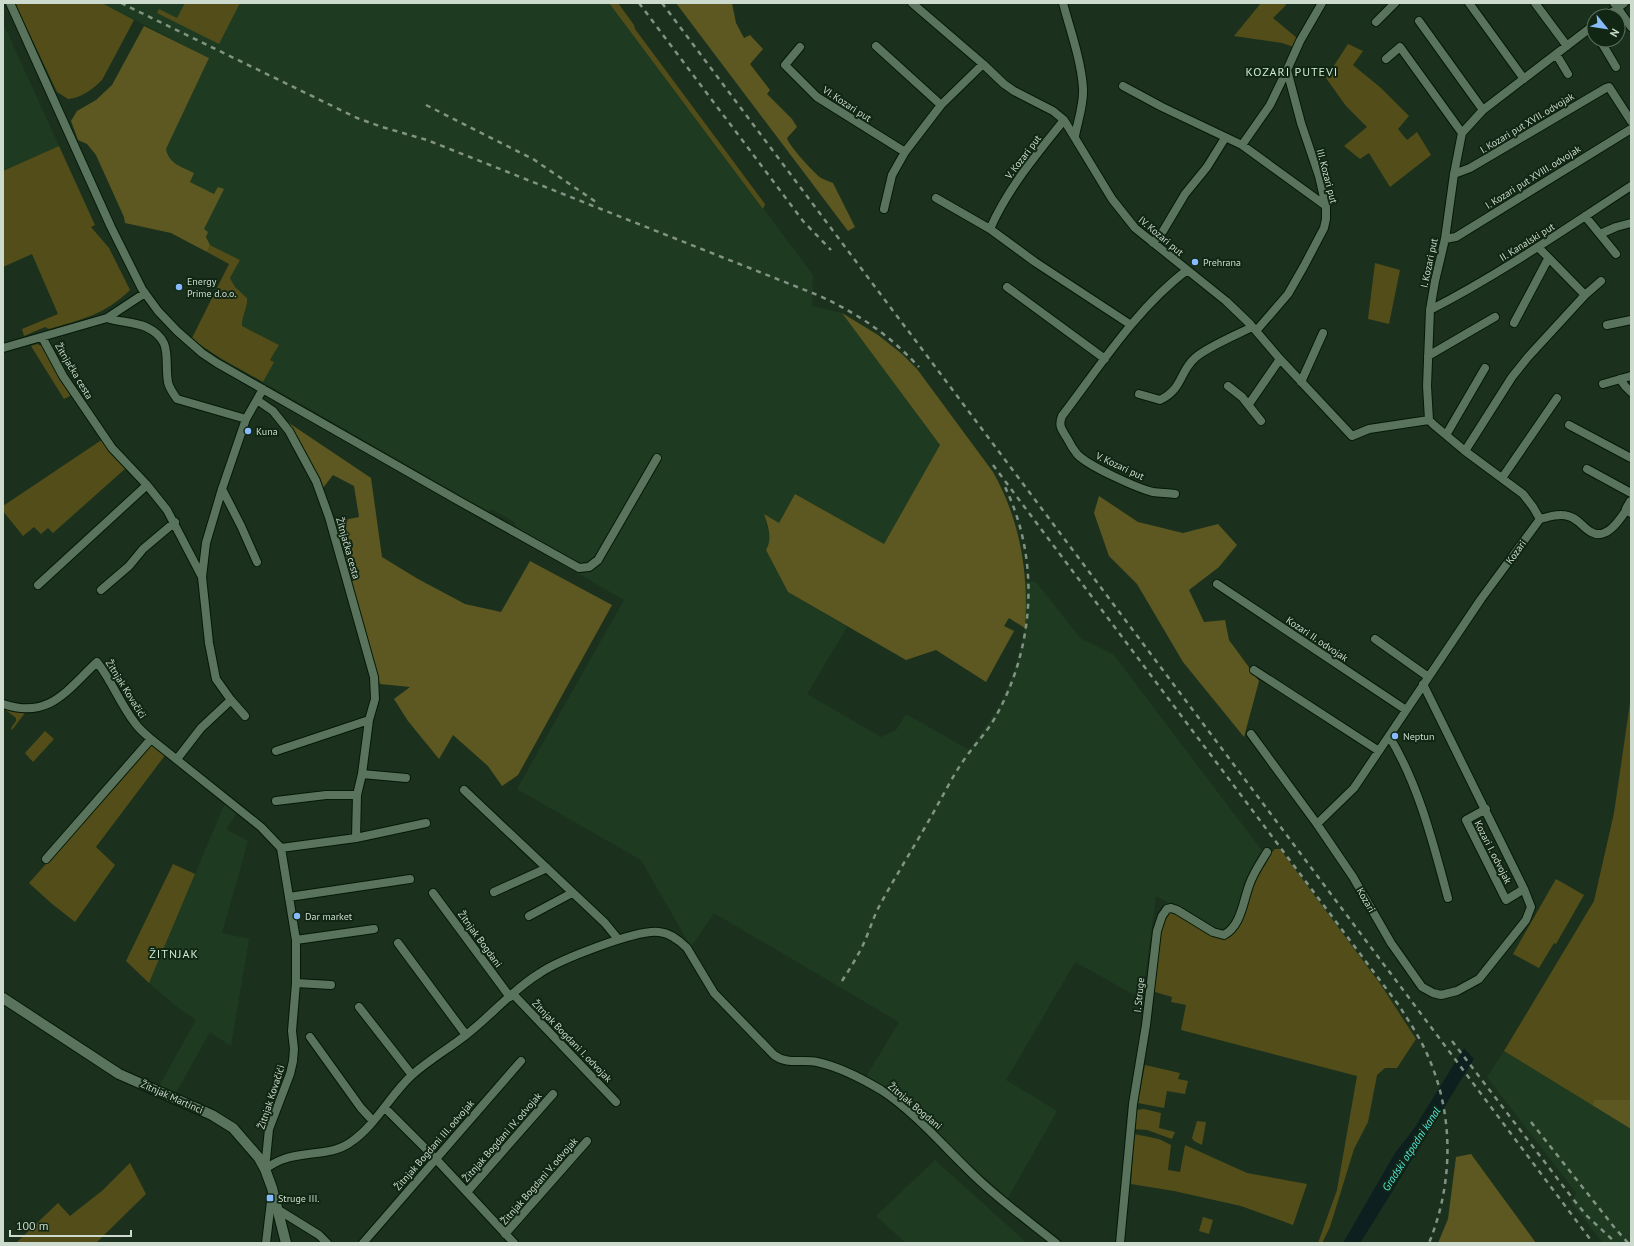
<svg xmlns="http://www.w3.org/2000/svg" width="1634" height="1246" viewBox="0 0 1634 1246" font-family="'PT Sans',sans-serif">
  <rect width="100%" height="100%" fill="#1b311d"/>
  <path fill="#1e3b22" d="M 102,3 L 609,3 L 813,275 L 812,306 L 842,313 L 940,445 L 884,544 L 795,494 L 779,523 L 764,515 L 770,535 L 770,544 L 766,550 L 788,592 L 847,627 L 807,694 L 881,737 L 896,730 L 906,714 L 969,750 L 998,709 L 1010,682 L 1018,659 L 1025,628 L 1026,607 L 1025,582 L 1036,582 L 1081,639 L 1113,654 L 1263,852 L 1246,881 L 1239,910 L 1229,928 L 1221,932 L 1156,896 L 1142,999 L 1075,962 L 1006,1080 L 1057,1111 L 1008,1198 L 899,1101 L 866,1077 L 899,1022 L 714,913 L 691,947 L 641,860 L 517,789 L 624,600 L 525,543 L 529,535 L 517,528 L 513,521 L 491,509 L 489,512 L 263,382 L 273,362 L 270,360 L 279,345 L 242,326 L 241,321 L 247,308 L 247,298 L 235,287 L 230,278 L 240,260 L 210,245 L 204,230 L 214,194 L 190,182 L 176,164 L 170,159 L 166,149 L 209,58 Z
    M 3,23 L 59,146 L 3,171 Z
    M 226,801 L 238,811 L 226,829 L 248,841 L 222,933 L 249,939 L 231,1046 L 210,1032 L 175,1094 L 159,1086 L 196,1020 L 181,1010 L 149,983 Z
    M 1504,1051 L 1631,1129 L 1631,1243 L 1603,1243 L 1570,1201 L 1577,1194 L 1487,1077 Z
    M 935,1160 L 1027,1243 L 905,1242 L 876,1216 Z"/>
  <path fill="#534e19" d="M 15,3 L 102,3 L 134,20 L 102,80 C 93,89 81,98 68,99 L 57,92 Z
    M 185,3 L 240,3 L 219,44 L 157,13 L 159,9 L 177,18 Z
    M 609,3 L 618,3 L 634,25 L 635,29 L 765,204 L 763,209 Z
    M 1261,3 L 1285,3 L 1286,5 L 1273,18 L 1297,38 L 1294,47 L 1282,43 L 1234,36 Z
    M 1348,44 L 1363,51 L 1353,65 L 1381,88 L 1409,116 L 1398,129 L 1407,140 L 1417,132 L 1431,155 L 1390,187 L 1369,153 L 1360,159 L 1344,146 L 1367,127 L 1346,106 L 1326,78 Z
    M 59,146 L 95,225 L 91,227 L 109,248 L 130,290 C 104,315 83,319 49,329 L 45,327 L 24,336 L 22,329 L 58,314 L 32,254 L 3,267 L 3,171 Z
    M 210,245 L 240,260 L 230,278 L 235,287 L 247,298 C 248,309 241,317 242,326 L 279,345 L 270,360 L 274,362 L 263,382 C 239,368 213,356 192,338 L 229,264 L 207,252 Z
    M 1375,263 L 1400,270 L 1389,324 L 1368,319 Z
    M 37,344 L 42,346 L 72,395 L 64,399 L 31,346 Z
    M 103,439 L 126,468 L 53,533 L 48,528 L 41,534 L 34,527 L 23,536 L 3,511 L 3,506 Z
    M 1631,696 L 1631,1100 L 1594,1100 L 1592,1105 L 1504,1051 L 1594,901 L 1614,813 Z
    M 3,707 L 25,713 L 12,730 L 11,728 L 16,721 L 16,718 L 3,708 Z
    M 45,731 L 54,739 L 33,762 L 25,753 Z
    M 154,745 L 166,754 L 96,847 L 115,865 L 75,922 L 51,903 L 29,883 L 151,746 Z
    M 1275,849 L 1280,849 L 1381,985 L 1416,1039 L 1397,1068 L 1385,1068 L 1377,1075 L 1368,1122 L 1354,1149 L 1330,1227 L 1322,1243 L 1318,1243 L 1337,1190 L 1357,1076 L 1181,1030 L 1186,1005 L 1171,1002 L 1172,997 L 1152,991 L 1162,922 L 1170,911 L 1225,937 C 1240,907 1252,874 1275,849 Z
    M 173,864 L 195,874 L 149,983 L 126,961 Z
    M 1556,879 L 1584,895 L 1556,944 L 1554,943 L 1539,968 L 1513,954 Z
    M 1145,1065 L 1180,1073 L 1178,1079 L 1188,1081 L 1185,1094 L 1167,1091 L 1164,1108 L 1138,1103 Z
    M 1144,1109 L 1161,1113 L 1159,1128 L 1175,1132 L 1172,1139 L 1147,1130 L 1134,1129 L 1136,1110 Z
    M 1197,1121 L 1206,1122 L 1202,1145 L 1194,1141 L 1192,1138 Z
    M 1134,1134 L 1159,1139 L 1171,1145 L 1168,1170 L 1180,1172 L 1185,1145 L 1247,1173 L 1307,1184 L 1293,1225 L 1241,1206 L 1174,1191 L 1131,1184 Z
    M 130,1163 L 146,1194 L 96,1243 L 16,1243 L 58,1203 L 70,1216 L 103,1190 Z
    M 1203,1217 L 1213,1220 L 1209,1234 L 1199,1231 Z"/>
  <path fill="#5d5821" d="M 676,3 L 732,3 L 736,23 L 744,38 L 750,35 L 763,49 L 750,64 L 770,90 L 767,94 L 792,119 L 797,127 L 787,138 C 789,146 813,172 821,178 C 824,180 829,181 833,183 L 855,227 L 848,231 Z
    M 144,26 L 209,58 L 166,149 C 169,164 182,167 194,173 L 190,182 L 214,194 L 218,187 L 224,189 L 204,229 L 208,232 L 206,237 L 210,245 L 207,252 L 171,233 L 125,223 L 124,217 L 96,155 L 87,144 L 78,140 L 71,121 L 77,111 L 96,100 L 112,85 Z
    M 842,313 L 878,335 L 902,354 L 917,369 L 993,472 C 1020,520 1029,573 1025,628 L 1009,618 L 1004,626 L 1014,631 L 986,682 L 936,650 L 906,660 L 788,592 L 766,550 C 773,538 768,526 764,514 L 779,523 L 795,494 L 884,544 L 940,445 Z
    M 286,421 L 371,478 L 382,557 L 418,579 L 465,604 L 501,612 L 530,561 L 612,605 L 518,775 L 502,786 L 488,766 L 453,735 L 439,759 L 408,721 L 394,699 L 410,687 L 380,684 L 334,522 L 359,517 L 354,486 L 333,475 L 323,488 L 309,466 Z
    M 1099,496 L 1138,522 L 1183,533 L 1218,524 L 1237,545 L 1219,567 L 1189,590 L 1204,622 L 1225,620 L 1229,640 L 1259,681 L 1244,737 L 1183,662 L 1137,584 L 1109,556 L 1094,513 Z
    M 1594,1100 L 1631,1100 L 1631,1129 L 1592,1105 Z
    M 1471,1154 L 1536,1243 L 1438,1243 L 1448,1219 L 1456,1157 Z"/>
  <path fill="#0d201f" d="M 1464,1048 L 1474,1059 L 1374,1221 L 1360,1243 L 1343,1243 L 1395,1153 L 1415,1127 Z"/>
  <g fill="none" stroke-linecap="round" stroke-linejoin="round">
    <defs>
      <path id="minor" d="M 10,3 L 111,227 L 142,289 L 158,311 L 177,331 L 202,353 L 217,363 L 459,501 L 579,568 L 589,567 L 598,560 L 657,458
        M 912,3 L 983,64 L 1004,84 L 1014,91 L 1053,111 L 1064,120 L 1112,199 L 1135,228 L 1226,301 L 1250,324 L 1280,359 L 1352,436 L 1369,429 L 1429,420
        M 1063,3 C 1070,30 1081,59 1083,88 C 1084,104 1078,120 1075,136
        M 1469,3 L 1524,79
        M 1535,3 L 1567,46
        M 1614,3 L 1631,27
        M 1607,16 L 1624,3
        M 1419,21 L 1483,110
        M 1376,22 L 1395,3
        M 1600,40 L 1616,67
        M 876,46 L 941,105
        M 800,47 L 785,65 L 817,97 L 905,152
        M 1556,54 L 1568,74
        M 1386,59 L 1400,47 L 1462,133
        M 1123,86 L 1162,107 L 1242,145 L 1326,206
        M 1242,145 L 1270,105 L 1287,70
        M 1454,174 L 1470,168 L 1606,88 L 1609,87 L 1631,121
        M 936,198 L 990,229 L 1035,262 L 1131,325
        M 884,209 L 892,175 L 905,152 L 941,105 L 983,64
        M 1585,216 L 1616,254
        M 990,229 C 1008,188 1036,155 1064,120
        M 1600,234 L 1616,227 L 1631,223
        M 1445,239 L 1456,237 L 1631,129
        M 1153,243 L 1163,231 L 1185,194 L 1207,167 L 1225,138
        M 1538,247 L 1585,295
        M 1007,287 L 1105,359
        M 1430,310 C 1500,274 1565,229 1631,186
        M 107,318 C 119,322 135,322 146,327 C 174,340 164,359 168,382 C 169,388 173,393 177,399 L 246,419
        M 1514,323 L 1548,259
        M 1607,325 L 1631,320
        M 1256,331 L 1288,294 L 1304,266 L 1324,228 L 1326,219 L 1326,206 L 1319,176 L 1301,123 L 1287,70 L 1300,41 L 1322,3
        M 42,337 L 63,376 L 112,448 L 147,485 L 167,510 L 202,577
        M 3,348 L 107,318 L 145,293
        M 1428,356 L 1495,317
        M 1620,379 L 1625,386 L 1631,392
        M 1301,382 L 1323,333
        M 1603,384 L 1631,376
        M 1228,386 L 1242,397 L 1261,421
        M 1139,394 L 1160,400 C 1183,389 1179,372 1195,358 C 1205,348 1238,334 1252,327
        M 257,400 L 273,411 L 289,431 L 316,481 L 329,517 L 374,677 L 375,699 L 369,720 L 362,774 L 357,795 L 356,838
        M 1249,404 L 1280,359
        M 1569,425 L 1631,458
        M 1446,435 L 1485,368
        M 1465,451 L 1512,377 L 1528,357 L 1585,295 L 1601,281
        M 1587,469 L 1631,493
        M 1502,478 L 1557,398
        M 222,489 L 241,526 L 257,562
        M 1175,494 C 1168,493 1160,493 1153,492 C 1137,488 1088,466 1077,454 C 1073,449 1070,444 1067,438 C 1062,430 1058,426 1062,416 C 1100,366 1136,309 1187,270
        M 1540,519 L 1533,507 L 1523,494 L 1465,451 L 1434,425 L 1429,420 L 1427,386 L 1430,310 L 1435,281 L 1445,239 L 1454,174 L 1462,133 L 1483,110 L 1594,25
        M 1217,584 L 1406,710
        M 38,585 L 147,485
        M 101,590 L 129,566 L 143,549 L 175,522
        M 1375,639 L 1427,676
        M 1254,670 L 1379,751
        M 1423,684 L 1524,889 L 1506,900 L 1466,820 L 1486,809
        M 3,704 C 49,720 67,690 97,662 C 112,681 120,704 135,723 C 139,729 145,734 151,739 L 261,827 L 281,848 L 296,940 L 296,983 L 292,1031 L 294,1049 L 293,1061 L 290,1074 L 269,1129 L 265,1169
        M 245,716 L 231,700 L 216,679 L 209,643 L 202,577 L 206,543 L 222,489 L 246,419 L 263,389
        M 1251,734 L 1317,824 L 1353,877 L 1391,943 L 1422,987 L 1433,993 L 1441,995 L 1457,991 L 1479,979 L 1526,920 L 1531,907 L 1524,889
        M 1389,736 C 1419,785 1433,843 1448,898
        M 276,751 L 369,720
        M 177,759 L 201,728 L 231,700
        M 362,774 L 406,778
        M 464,790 L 605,923 L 618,939
        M 276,801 L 326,795 L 357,795
        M 1317,824 L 1354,788 L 1481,599 L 1540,519 C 1549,517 1559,513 1568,516 C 1578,518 1582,527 1591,532 C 1607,541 1620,519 1627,509
        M 281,848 L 356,838 L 426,823
        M 46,859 L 151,739
        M 494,892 L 547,868
        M 433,893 L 510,997
        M 289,897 L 410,879
        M 529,916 L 572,893
        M 296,940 L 374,929
        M 398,943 L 466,1035
        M 296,983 L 331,985
        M 513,994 L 616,1102
        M 359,1007 L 412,1075
        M 310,1037 L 361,1108 L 373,1121
        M 385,1108 L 436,1159 L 514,1243
        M 265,1169 C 271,1165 277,1161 284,1159 C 306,1151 332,1156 351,1142 C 376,1125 390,1095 412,1075 C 429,1060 448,1049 466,1035 C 491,1016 513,989 540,973 C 559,960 637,929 659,932 C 670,933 680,941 687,948 L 714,993 L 774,1055 C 787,1065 802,1059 817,1062 C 840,1067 861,1078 881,1090 C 918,1114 948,1152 981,1182 C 1005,1204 1031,1223 1056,1243
        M 467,1192 L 553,1094
        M 277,1209 L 319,1235 L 327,1243
        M 505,1234 L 587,1141
        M 266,1243 L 272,1193
        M 363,1243 L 521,1061
        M 1120,1243 L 1133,1104 L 1146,1025 L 1157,931 L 1162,916 L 1167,909 L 1171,908 L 1177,910 L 1213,932 L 1224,935 C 1242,925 1243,900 1250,883 C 1254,872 1261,862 1267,852"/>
      <path id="tertiary" d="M 1631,502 L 1627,509 L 1631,512
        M 3,998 L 119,1074 L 212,1115 L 233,1128 L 259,1158 L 265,1169 L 272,1188 L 286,1243"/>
    </defs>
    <use href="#minor" stroke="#041907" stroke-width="10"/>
    <use href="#tertiary" stroke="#041907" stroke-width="12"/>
    <use href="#minor" stroke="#5a735c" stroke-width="8"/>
    <use href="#tertiary" stroke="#5a735c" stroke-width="10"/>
    <path stroke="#829383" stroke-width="2.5" stroke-dasharray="5 5" stroke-linecap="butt" d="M 121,3 L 357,118 L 382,127 L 427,140 L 820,296 C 860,315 888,334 919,367
      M 639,3 L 803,221 L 831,250
      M 662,3 L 1593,1243
      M 426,105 L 533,159 L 596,202
      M 993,465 L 1400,1007 C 1406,1017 1413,1027 1419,1038 C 1454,1101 1456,1177 1429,1243
      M 842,981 C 849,970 856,959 862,947 C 869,933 873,917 881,903 C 899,870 919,839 937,806 C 946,790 955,772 966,757 C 976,743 988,731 996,716 C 1035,646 1040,559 1005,487
      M 1452,1041 L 1573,1199 L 1587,1216 L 1616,1243
      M 1531,1122 L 1614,1227 L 1628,1243"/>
  </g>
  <g fill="#87bbfb" stroke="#112714" stroke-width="1.5">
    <circle cx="1195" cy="262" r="4"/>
    <circle cx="179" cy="287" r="4"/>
    <circle cx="248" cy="431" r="4"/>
    <circle cx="1395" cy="736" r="4"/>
    <circle cx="297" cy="916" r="4"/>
    <rect x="266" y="1194" width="8" height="8" rx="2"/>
  </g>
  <g text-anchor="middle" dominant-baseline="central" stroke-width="4" stroke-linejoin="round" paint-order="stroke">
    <g font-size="10" fill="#cddbce" stroke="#112714">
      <text transform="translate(847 104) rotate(33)">VI. Kozari put</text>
      <text transform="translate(1527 123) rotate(-31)">I. Kozari put XVII. odvojak</text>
      <text transform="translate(1023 157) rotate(-53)">V. Kozari put</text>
      <text transform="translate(1327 176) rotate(75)">III. Kozari put</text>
      <text transform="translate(1533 177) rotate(-32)">I. Kozari put XVIII. odvojak</text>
      <text transform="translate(1161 236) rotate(40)">IV. Kozari put</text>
      <text transform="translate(1527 242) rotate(-32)">II. Kanalski put</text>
      <text transform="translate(1429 263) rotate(-78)">I. Kozari put</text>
      <text transform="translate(74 371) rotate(59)">Žitnjačka cesta</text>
      <text transform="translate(1120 466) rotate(25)">V. Kozari put</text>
      <text transform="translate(348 548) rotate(74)">Žitnjačka cesta</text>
      <text transform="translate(1516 552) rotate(-54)">Kozari</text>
      <text transform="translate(1317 639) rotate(34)">Kozari II. odvojak</text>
      <text transform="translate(126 689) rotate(58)">Žitnjak Kovačići</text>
      <text transform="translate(1493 852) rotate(63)">Kozari I. odvojak</text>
      <text transform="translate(1366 900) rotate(60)">Kozari</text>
      <text transform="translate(480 939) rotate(54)">Žitnjak Bogdani</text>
      <text transform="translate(1139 995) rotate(-84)">I. Struge</text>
      <text transform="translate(572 1041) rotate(46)">Žitnjak Bogdani I. odvojak</text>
      <text transform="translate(172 1097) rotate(24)">Žitnjak Martinci</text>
      <text transform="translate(271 1097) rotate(-72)">Žitnjak Kovačići</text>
      <text transform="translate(915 1106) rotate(40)">Žitnjak Bogdani</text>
      <text transform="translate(502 1137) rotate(-49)">Žitnjak Bogdani IV. odvojak</text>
      <text transform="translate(434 1145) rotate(-49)">Žitnjak Bogdani III. odvojak</text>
      <text transform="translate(539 1181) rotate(-49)">Žitnjak Bogdani V. odvojak</text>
    </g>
    <g font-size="10" fill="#cddbce" stroke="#112714" text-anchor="start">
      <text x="1203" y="262">Prehrana</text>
      <text x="187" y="281">Energy<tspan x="187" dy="12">Prime d.o.o.</tspan></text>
      <text x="256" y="431">Kuna</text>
      <text x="1403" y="736">Neptun</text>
      <text x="305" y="916">Dar market</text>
      <text x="278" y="1198">Struge III.</text>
    </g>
    <g font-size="11" font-style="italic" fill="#54e7df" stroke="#112714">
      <text transform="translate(1411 1149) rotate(-57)">Gradski otpadni kanal</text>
    </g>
    <g font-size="12" letter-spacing="1" fill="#ceead0" stroke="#112714">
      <text x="1292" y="71">KOZARI PUTEVI</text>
      <text x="174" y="953">ŽITNJAK</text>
    </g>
  </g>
  <rect width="1634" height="1246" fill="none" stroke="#cddbce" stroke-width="8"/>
  <g transform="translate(1606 28) rotate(120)"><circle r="19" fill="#112714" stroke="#5c6f5e"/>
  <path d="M0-3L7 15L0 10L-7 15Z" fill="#87bbfb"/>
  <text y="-6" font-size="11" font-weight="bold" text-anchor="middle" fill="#cddbce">N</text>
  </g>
  <path d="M10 1230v6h121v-6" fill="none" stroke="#cddbce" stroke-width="2"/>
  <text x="16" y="1230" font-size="12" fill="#cddbce" stroke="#112714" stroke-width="3" paint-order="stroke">100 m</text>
</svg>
